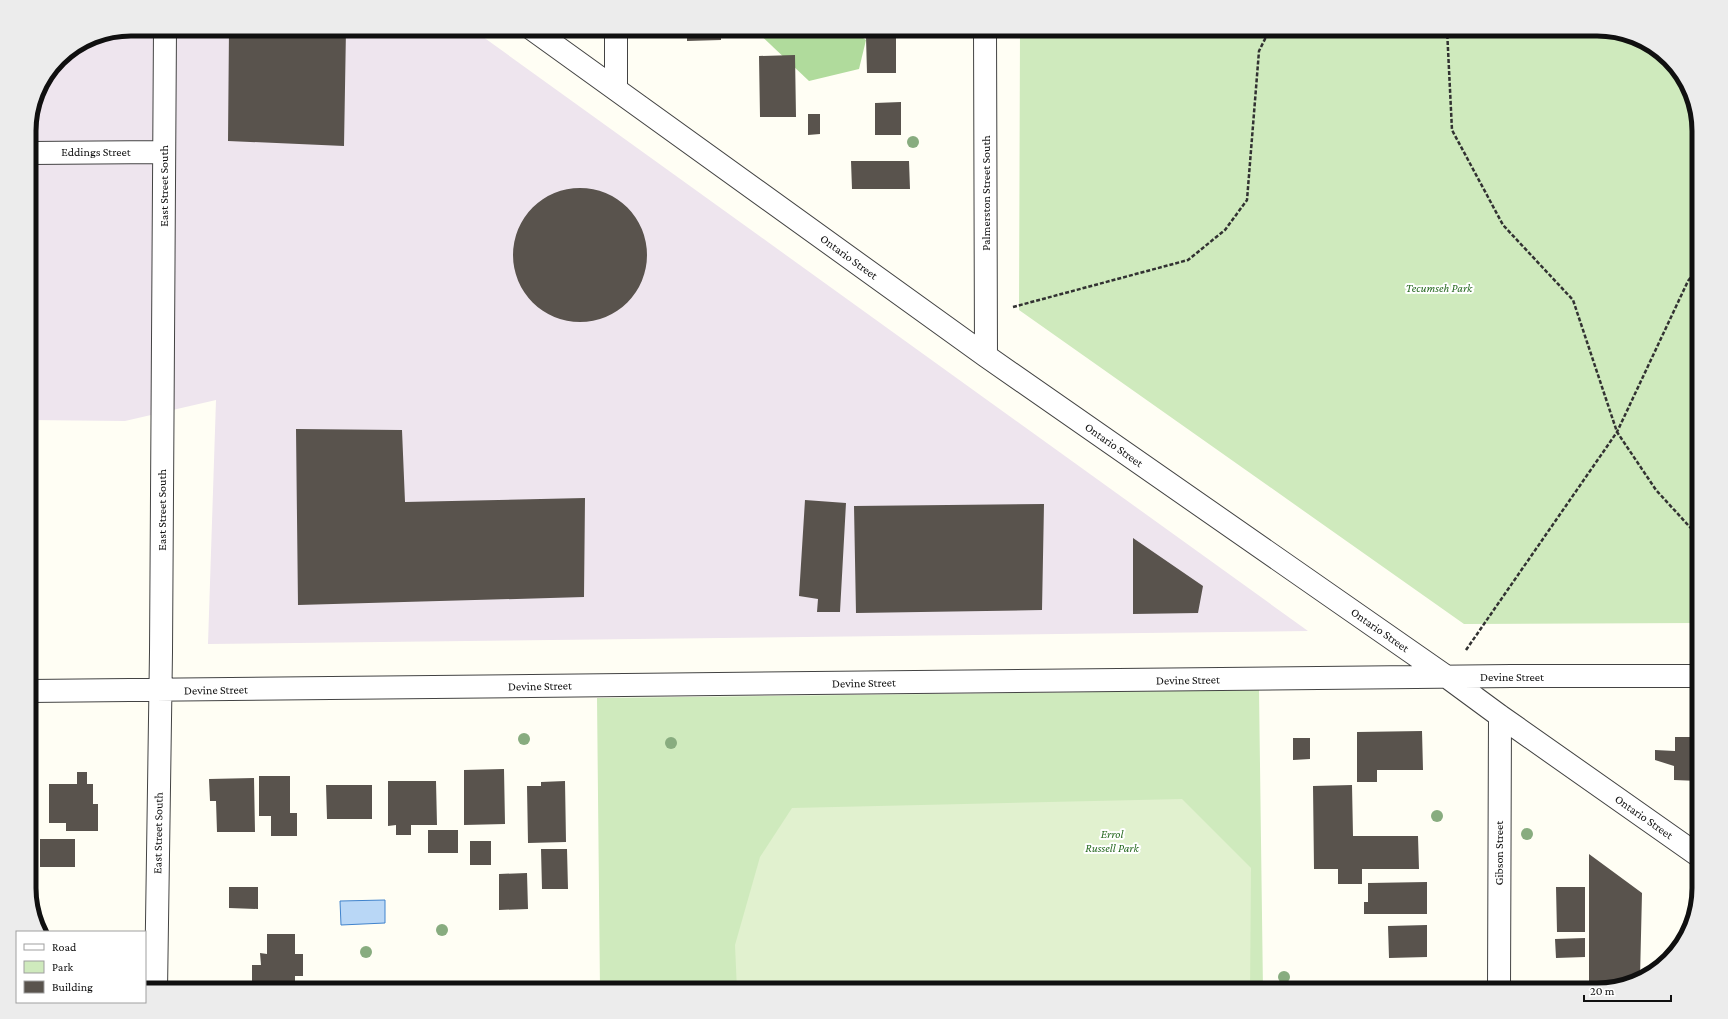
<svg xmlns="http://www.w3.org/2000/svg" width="1728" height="1019" viewBox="0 0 1728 1019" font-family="'Crimson Pro',serif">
  <rect width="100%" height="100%" fill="#fffef4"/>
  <path fill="#eee5ee" d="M 131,29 L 472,29 L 1308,631 L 208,644 L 216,400 L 125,421 L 29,420 L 29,124 L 37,92 L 59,59 L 92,37 Z"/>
  <path fill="#cfeabd" d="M 1020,29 L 1597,29 L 1648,43 L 1685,80 L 1699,124 L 1699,623 L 1464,624 L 1019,310 Z
    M 1259,690 L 1263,990 L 600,990 L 597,698 Z"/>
  <path fill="#b0db9c" d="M 754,29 L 850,29 L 866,40 L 859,69 L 809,81 Z"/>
  <path fill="#e1f1cf" d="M 1182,799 L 1251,868 L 1250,990 L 737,990 L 735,945 L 760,857 L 792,808 Z"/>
  <path fill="#b9d7f6" stroke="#4083cd" d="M 385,900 L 385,923 L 341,925 L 340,901 Z"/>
  <path fill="#59534d" d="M 229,29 L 346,29 L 344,146 L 228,141 Z
    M 687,29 L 721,29 L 721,40 L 687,41 Z
    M 866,36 L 896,36 L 896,73 L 867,73 Z
    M 795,55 L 796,117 L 760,117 L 759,56 Z
    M 901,102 L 901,135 L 875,135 L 875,103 Z
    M 808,114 L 820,114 L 820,134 L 808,135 Z
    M 851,161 L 909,161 L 910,189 L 852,189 Z
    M513 255a67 67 0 1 1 134 0a67 67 0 1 1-134 0Z
    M 296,429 L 402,430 L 405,502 L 585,498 L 584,597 L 298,605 Z
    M 805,500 L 846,503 L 840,612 L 817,612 L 818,599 L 799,596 Z
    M 1044,504 L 1042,610 L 856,613 L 854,506 Z
    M 1133,538 L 1203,586 L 1198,613 L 1133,614 Z
    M 1422,731 L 1423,770 L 1377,770 L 1377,782 L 1357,782 L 1357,732 Z
    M 1675,737 L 1699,737 L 1699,781 L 1674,780 L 1674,766 L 1655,760 L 1655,750 L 1675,751 Z
    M 1293,738 L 1310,738 L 1310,759 L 1293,760 Z
    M 504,769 L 505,824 L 464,825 L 464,770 Z
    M 77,772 L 87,772 L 87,784 L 93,784 L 93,804 L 98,804 L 98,831 L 66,831 L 66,823 L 49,823 L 49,784 L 77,784 Z
    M 259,776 L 290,776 L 290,813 L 297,813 L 297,836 L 271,836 L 271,816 L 259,816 Z
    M 254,778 L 255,832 L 217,832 L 216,801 L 210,801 L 209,779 Z
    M 388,781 L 436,781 L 437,825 L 411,825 L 411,835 L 396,835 L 396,825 L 388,826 Z
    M 565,781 L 566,842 L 528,843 L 527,786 L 541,786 L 541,782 Z
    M 326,785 L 372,785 L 372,819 L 327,819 Z
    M 1352,785 L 1353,836 L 1418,836 L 1419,869 L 1362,869 L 1362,884 L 1338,884 L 1338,869 L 1314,869 L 1313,786 Z
    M 428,830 L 458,830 L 458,853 L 428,853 Z
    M 40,839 L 75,839 L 75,867 L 40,867 Z
    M 470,841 L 491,841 L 491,865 L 470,865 Z
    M 541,849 L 567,849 L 568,889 L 542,889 Z
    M 1589,854 L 1642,893 L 1640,978 L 1613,986 L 1589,985 Z
    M 29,867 L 35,867 L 35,897 L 30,897 L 29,895 Z
    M 527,873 L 528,909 L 499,910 L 499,874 Z
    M 1427,882 L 1427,914 L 1364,914 L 1364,902 L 1368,902 L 1368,883 Z
    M 229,887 L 258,887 L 258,909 L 229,908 Z
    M 1556,887 L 1585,887 L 1585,932 L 1557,932 Z
    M 1427,925 L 1427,957 L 1389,958 L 1388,926 Z
    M 267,934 L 295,934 L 295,954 L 303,954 L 303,976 L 295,976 L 295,990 L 252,990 L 252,965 L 261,965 L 260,953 L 267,954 Z
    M 1585,938 L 1585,957 L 1556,958 L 1555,939 Z
    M 1427,981 L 1427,990 L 1388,990 L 1388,982 Z
    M 1319,984 L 1347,984 L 1348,990 L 1319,990 Z"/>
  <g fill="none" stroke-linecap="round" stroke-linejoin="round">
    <defs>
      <path id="minor" d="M 532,29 L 986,356 L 1447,677 L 1500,716 L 1699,856
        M 985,29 L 986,356
        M 616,89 L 616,29
        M 29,153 L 164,152
        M 29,691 L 1512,676 L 1699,676
        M 156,990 L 161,652 L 165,29
        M 1499,990 L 1500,716"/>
    </defs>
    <use href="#minor" stroke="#434343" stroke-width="24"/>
    <path stroke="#323232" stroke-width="2.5" stroke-dasharray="4 2" stroke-linecap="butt" d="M 1447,29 L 1452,130 L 1503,225 L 1573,300 L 1617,432 L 1656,490 L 1699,537
      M 1013,307 L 1188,260 L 1225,230 L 1247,200 L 1259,51 L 1270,29
      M 1466,650 L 1617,432 L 1688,281 L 1699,267"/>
    <use href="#minor" stroke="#fff" stroke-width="22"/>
  </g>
  <g fill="#88ac7f">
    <circle cx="913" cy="142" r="6"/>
    <circle cx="524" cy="739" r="6"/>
    <circle cx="671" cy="743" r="6"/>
    <circle cx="1437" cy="816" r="6"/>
    <circle cx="1527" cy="834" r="6"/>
    <circle cx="442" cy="930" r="6"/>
    <circle cx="366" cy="952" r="6"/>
    <circle cx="1284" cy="977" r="6"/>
  </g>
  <g text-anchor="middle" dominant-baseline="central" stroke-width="4" stroke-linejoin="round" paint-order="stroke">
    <g font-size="12" fill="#101010" stroke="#fff">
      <text x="96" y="152">Eddings Street</text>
      <text transform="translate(164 186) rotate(-90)">East Street South</text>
      <text transform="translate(986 193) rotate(-90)">Palmerston Street South</text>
      <text transform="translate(849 257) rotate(36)">Ontario Street</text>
      <text transform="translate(1114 445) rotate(35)">Ontario Street</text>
      <text transform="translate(162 510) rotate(-90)">East Street South</text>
      <text transform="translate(1380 630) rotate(35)">Ontario Street</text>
      <text x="1512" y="677">Devine Street</text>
      <text transform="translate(1188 680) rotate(-1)">Devine Street</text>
      <text transform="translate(864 683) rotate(-1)">Devine Street</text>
      <text transform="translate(540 686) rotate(-1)">Devine Street</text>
      <text transform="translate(216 690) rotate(-1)">Devine Street</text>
      <text transform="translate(1644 817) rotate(35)">Ontario Street</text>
      <text transform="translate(158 833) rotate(-89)">East Street South</text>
      <text transform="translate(1499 853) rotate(-90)">Gibson Street</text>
    </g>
    <g font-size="12" font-style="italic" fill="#266920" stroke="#fff">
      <text x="1439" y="288">Tecumseh Park</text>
      <text x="1112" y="834">Errol<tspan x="1112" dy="14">Russell Park</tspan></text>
    </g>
  </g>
  <path d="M0 0H1728V1019H0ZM131 36H1597A95 95 0 0 1 1692 131V888A95 95 0 0 1 1597 983H131A95 95 0 0 1 36 888V131A95 95 0 0 1 131 36Z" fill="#ececec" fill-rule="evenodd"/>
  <path fill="none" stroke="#101010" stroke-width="5" d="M131 36H1597A95 95 0 0 1 1692 131V888A95 95 0 0 1 1597 983H131A95 95 0 0 1 36 888V131A95 95 0 0 1 131 36Z"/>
  <rect x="16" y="931" width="130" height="72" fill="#ffffff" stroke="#9f9f9f"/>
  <rect x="24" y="944" width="20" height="6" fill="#ffffff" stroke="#9f9f9f"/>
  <text x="52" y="951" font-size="12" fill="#101010">Road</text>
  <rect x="24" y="961" width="20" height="12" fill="#cfeabd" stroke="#9f9f9f"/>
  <text x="52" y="971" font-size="12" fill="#101010">Park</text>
  <rect x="24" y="981" width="20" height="12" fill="#59534d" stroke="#9f9f9f"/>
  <text x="52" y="991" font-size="12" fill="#101010">Building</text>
  <path d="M1584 995v6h87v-6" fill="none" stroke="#101010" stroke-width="2"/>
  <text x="1590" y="995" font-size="12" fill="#101010" stroke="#ffffff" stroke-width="3" paint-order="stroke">20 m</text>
</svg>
